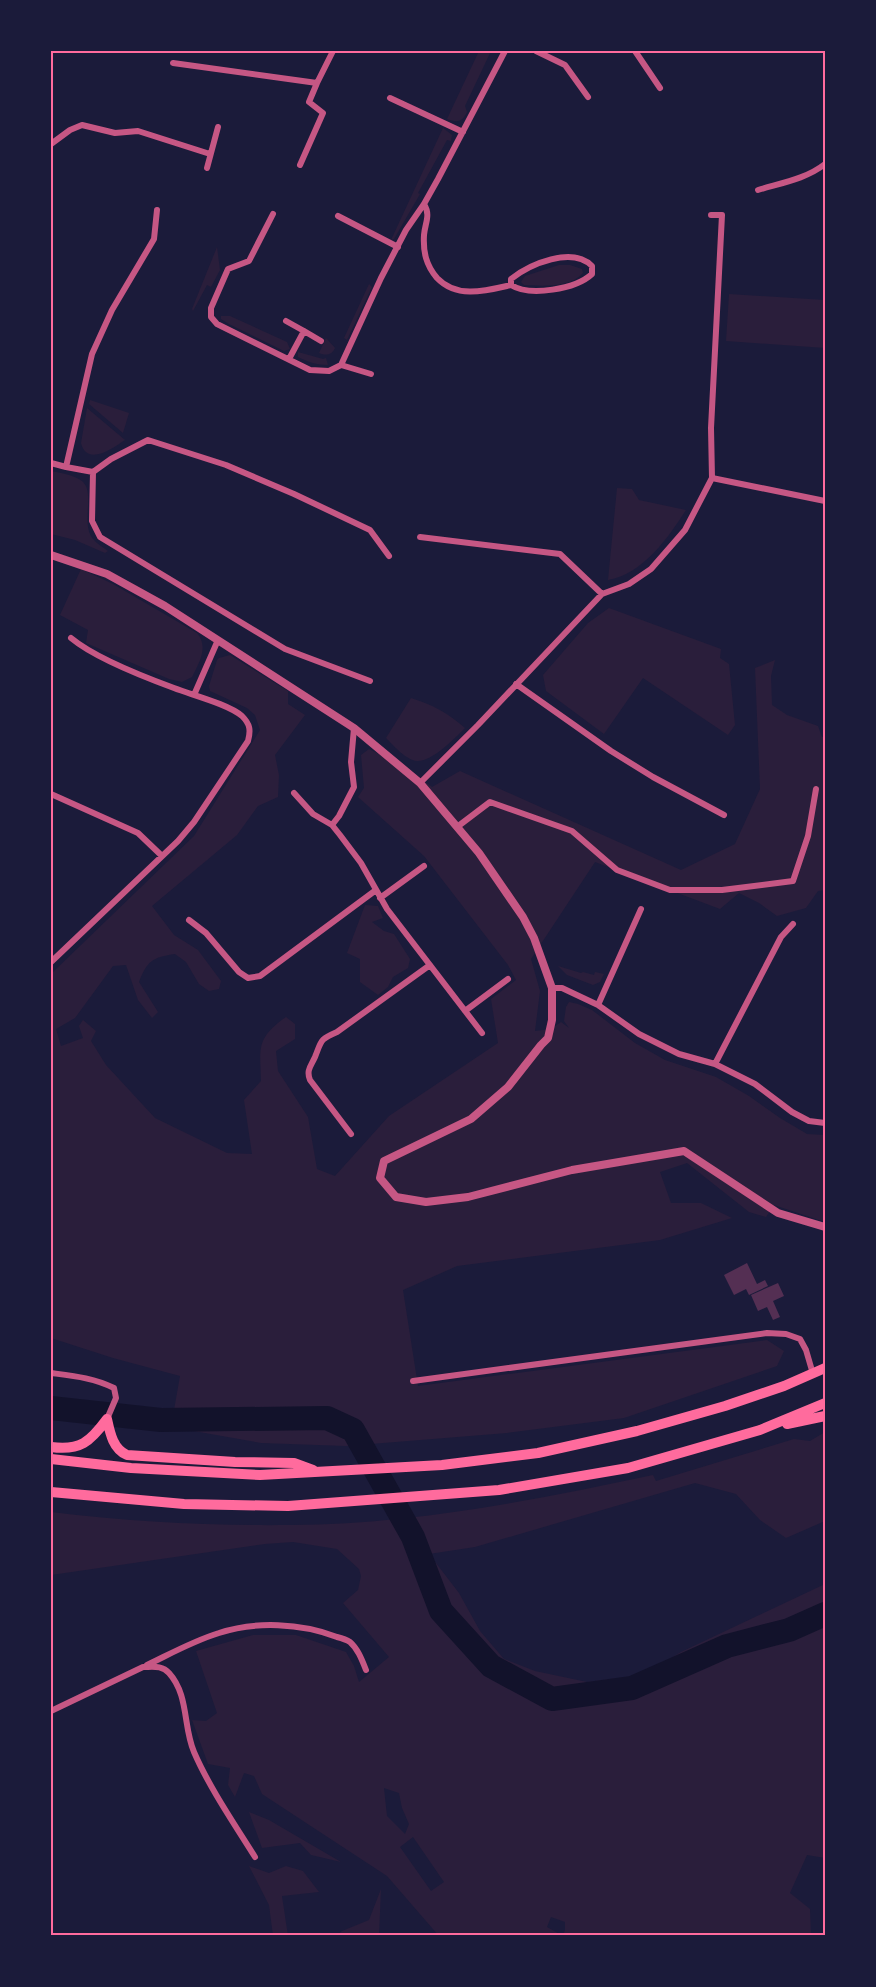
<svg xmlns="http://www.w3.org/2000/svg" width="876" height="1987" viewBox="0 0 876 1987" font-family="'Alegreya Sans',sans-serif">
  <rect width="100%" height="100%" fill="#1b1b3a"/>
  <path fill="#2a1e3b" fill-rule="evenodd" d="M 479,51 L 491,51 L 465,106 L 467,112 C 462,122 458,123 447,119 Z
    M 443,128 L 452,135 L 451,141 L 447,140 L 418,193 L 420,194 L 394,239 L 391,240 Z
    M 217,247 L 220,270 L 211,287 L 207,285 L 193,311 L 192,309 Z
    M 559,265 L 570,265 L 582,269 L 583,273 C 570,288 542,286 524,285 L 521,282 L 525,276 Z
    M 369,284 L 372,287 L 347,340 L 344,338 Z
    M 729,294 L 825,300 L 825,348 L 726,341 Z
    M 221,316 L 230,316 L 287,342 L 290,349 L 284,351 L 229,324 L 221,319 Z
    M 326,338 L 335,348 C 332,355 326,356 319,353 Z
    M 298,352 L 323,359 L 326,358 L 328,365 C 317,365 308,362 298,357 Z
    M 90,400 L 129,413 L 123,433 L 89,404 Z
    M 87,408 L 125,440 C 113,448 87,467 81,443 Z
    M 51,471 C 61,473 74,475 82,481 C 96,493 80,523 93,539 C 97,544 103,547 108,551 L 105,553 L 75,540 L 51,534 Z
    M 617,488 L 632,489 L 639,500 L 686,510 C 668,538 643,574 608,580 Z
    M 81,569 L 113,584 L 197,633 C 209,647 199,663 192,677 L 182,682 L 169,679 L 86,643 L 88,630 L 60,615 Z
    M 609,608 L 721,649 L 720,658 L 729,664 L 735,725 L 728,735 L 643,678 L 604,734 L 546,691 L 543,675 L 588,623 Z
    M 230,655 L 288,691 L 288,704 L 305,715 L 275,755 L 279,775 L 278,797 L 258,806 L 237,835 L 152,906 L 174,935 L 198,950 L 221,981 L 219,989 L 209,991 L 199,984 L 186,962 L 175,954 C 153,957 147,961 139,982 L 158,1012 L 152,1018 L 138,1000 L 126,965 L 113,966 L 75,1018 L 56,1029 L 61,1046 L 83,1038 L 79,1026 L 83,1020 L 96,1031 L 91,1041 L 106,1065 L 155,1118 L 227,1153 L 252,1154 L 244,1100 L 261,1081 C 260,1048 256,1038 286,1017 L 295,1024 L 295,1039 L 276,1051 L 278,1071 L 308,1117 L 317,1169 L 335,1176 L 389,1116 L 498,1043 L 491,999 L 516,980 L 508,965 L 424,856 L 358,797 L 364,788 L 361,755 L 369,749 L 409,769 L 432,787 L 460,771 L 681,870 L 735,844 L 760,789 L 755,668 L 775,660 L 771,676 L 772,705 L 787,715 L 818,726 L 822,737 L 825,736 L 825,890 L 818,891 L 806,908 L 777,916 L 759,903 L 739,893 L 720,909 L 595,862 L 531,959 L 540,991 L 535,1031 L 551,1029 L 561,1022 L 569,1028 L 564,1021 L 566,1007 L 569,1002 L 578,1004 L 592,1010 L 635,1043 L 665,1060 L 716,1077 L 749,1096 L 780,1118 L 807,1134 L 825,1135 L 825,1222 L 774,1205 L 766,1217 L 749,1212 L 687,1163 L 660,1172 L 671,1203 L 701,1203 L 732,1218 L 660,1240 L 457,1266 L 403,1290 L 418,1386 L 767,1340 L 784,1351 L 777,1366 L 624,1418 L 507,1433 L 346,1446 L 261,1443 L 171,1427 L 180,1376 L 113,1358 L 51,1338 L 51,974 L 194,836 L 260,730 L 255,715 L 247,708 L 210,691 L 209,686 L 217,660 L 219,658 Z
    M 411,698 C 433,705 448,713 465,728 C 455,738 432,762 417,761 C 406,760 394,746 386,738 Z
    M 365,905 L 378,906 L 383,918 L 372,922 L 384,931 L 394,934 L 410,959 L 408,968 L 393,977 L 388,987 L 378,995 L 360,982 L 360,959 L 347,953 Z
    M 558,966 L 581,973 L 583,972 L 594,975 L 595,972 L 604,974 L 600,982 L 593,985 L 567,975 Z
    M 825,1432 L 825,1521 L 786,1538 L 760,1520 L 736,1494 L 695,1483 L 475,1547 L 429,1554 L 459,1593 L 480,1631 L 504,1659 L 535,1671 L 587,1682 L 643,1675 L 681,1652 L 825,1584 L 825,1858 L 807,1855 L 790,1893 L 810,1909 L 811,1936 L 439,1936 L 387,1876 L 262,1794 L 254,1776 L 244,1773 L 235,1797 L 228,1785 L 230,1768 L 208,1764 L 192,1720 L 206,1721 L 217,1713 L 196,1651 L 253,1635 L 296,1635 L 346,1652 L 354,1666 L 359,1682 L 389,1657 L 343,1603 L 358,1590 L 361,1576 L 359,1569 L 337,1549 L 293,1542 L 265,1544 L 51,1575 L 51,1512 C 131,1522 211,1526 292,1525 C 414,1524 535,1500 653,1475 L 656,1481 L 794,1439 L 810,1441 ZM 384,1788 L 399,1793 L 402,1808 L 409,1824 L 405,1834 L 387,1816 ZM 413,1837 L 444,1882 L 431,1891 L 400,1847 ZM 551,1917 L 565,1922 L 565,1930 L 563,1936 L 547,1927 Z
    M 249,1812 L 269,1820 L 341,1862 L 311,1855 L 300,1843 L 262,1848 Z
    M 249,1866 L 269,1873 L 286,1866 L 303,1871 L 319,1892 L 282,1896 L 288,1936 L 273,1936 L 269,1905 Z
    M 381,1889 L 379,1936 L 336,1936 L 342,1931 L 369,1920 Z"/>
  <g fill="none" stroke-linecap="round" stroke-linejoin="round">
    <path stroke="#12122b" stroke-width="24" d="M 51,1408 L 161,1420 L 327,1418 L 353,1430 L 413,1537 L 441,1611 L 491,1666 L 552,1699 L 632,1688 L 727,1646 L 789,1630 L 825,1614"/>
  </g>
  <path fill="#542f53" d="M 747,1263 L 757,1284 L 765,1280 L 768,1286 L 749,1295 L 746,1289 L 734,1295 L 724,1275 Z
    M 778,1283 L 784,1296 L 773,1301 L 780,1317 L 773,1320 L 767,1307 L 758,1311 L 751,1295 Z"/>
  <g fill="none" stroke-linecap="round" stroke-linejoin="round">
    <path stroke="#c65784" stroke-width="6" d="M 536,51 L 565,65 L 588,97
      M 635,51 L 660,88
      M 173,63 L 317,83 L 333,51
      M 390,98 L 463,132
      M 51,144 L 70,130 L 82,125 L 115,133 L 138,131 L 210,154
      M 300,165 L 323,113 L 309,102 L 317,83
      M 207,168 L 218,127
      M 758,190 C 781,183 806,179 825,164
      M 424,204 C 431,215 425,223 424,235 C 423,252 426,265 437,278 C 457,299 485,291 511,285 C 530,297 576,289 592,274 L 592,266 C 572,246 530,264 511,279 L 511,285
      M 273,214 L 249,261 L 228,269 L 211,308 L 211,317 L 217,324 L 310,370 L 329,371 L 341,365 L 381,278 L 406,230 L 424,204 L 438,179 L 505,51
      M 338,216 L 398,247
      M 286,321 L 304,331
      M 289,359 L 304,331 L 321,341
      M 341,365 L 371,374
      M 51,463 L 66,467 L 92,354 L 112,310 L 154,239 L 157,210
      M 66,467 L 93,472 L 92,521 L 100,537 L 285,649 L 370,681
      M 93,472 L 111,459 L 148,440 L 226,465 L 294,494 L 370,530 L 389,556
      M 712,478 L 825,501
      M 420,537 L 560,554 L 602,594
      M 516,684 L 611,751 L 653,777 L 724,815
      M 194,695 L 218,640
      M 420,783 L 478,725 L 602,594 L 629,584 L 651,569 L 685,530 L 712,478 L 711,428 L 722,215 L 711,215
      M 294,793 L 313,814 L 332,825 L 340,835 L 361,863 L 387,909 L 482,1033
      M 51,794 L 138,833 L 162,856
      M 332,825 L 339,816 L 354,787 L 351,762 L 354,728
      M 457,827 L 490,802 L 572,831 L 617,870 L 670,890 L 722,890 L 793,881 L 808,836 L 816,789
      M 380,898 L 424,866
      M 189,920 L 206,933 L 239,972 L 248,978 L 260,976 L 376,890
      M 51,962 L 178,841 L 194,822 L 248,741 C 251,730 250,724 242,716 C 228,704 192,695 174,688 C 144,677 95,658 71,638
      M 552,988 L 562,988 L 598,1005 L 639,1034 L 679,1054 L 715,1064 L 755,1084 L 792,1112 L 809,1121 L 825,1123
      M 598,1005 L 641,909
      M 465,1011 L 508,979
      M 715,1064 L 781,937 L 793,924
      M 351,1134 L 310,1080 C 306,1070 311,1066 315,1057 C 322,1040 319,1040 337,1032 L 430,965
      M 51,1373 C 74,1376 94,1378 114,1388 L 116,1398 L 107,1419
      M 413,1381 L 767,1333 L 786,1334 L 800,1339 L 806,1350 L 813,1374
      M 147,1665 C 170,1654 193,1641 219,1633 C 255,1621 301,1623 337,1637 C 341,1638 347,1640 350,1642 C 358,1649 362,1660 366,1670
      M 51,1711 L 143,1667 C 153,1667 162,1665 169,1673 C 189,1695 183,1727 194,1752 C 209,1787 235,1825 255,1857"/>
    <path stroke="#c65784" stroke-width="8" d="M 51,555 L 107,574 L 165,606 L 354,728 L 420,783 L 479,853 L 523,917 L 534,938 L 552,988 L 552,1020 L 548,1038 L 541,1045 L 508,1087 L 471,1119 L 384,1161 L 380,1178 L 396,1197 L 426,1202 L 468,1197 L 572,1170 L 684,1151 L 778,1213 L 825,1227"/>
    <path stroke="#ff6b9d" stroke-width="10" d="M 107,1419 C 110,1433 113,1449 127,1455 L 235,1462 L 294,1463 L 313,1470
      M 787,1424 L 825,1416
      M 51,1447 C 80,1451 90,1442 107,1419
      M 51,1459 L 131,1468 L 260,1475 L 442,1465 L 538,1453 L 637,1431 L 725,1406 L 784,1386 L 825,1368
      M 51,1492 L 184,1504 L 288,1506 L 499,1490 L 628,1468 L 760,1430 L 825,1403"/>
  </g>
  <rect width="876" height="1987" fill="none" stroke="#1b1b3a" stroke-width="105"/>
  <rect x="52" y="52" width="772" height="1882" fill="none" stroke="#ff6b9d" stroke-width="2"/>
</svg>
